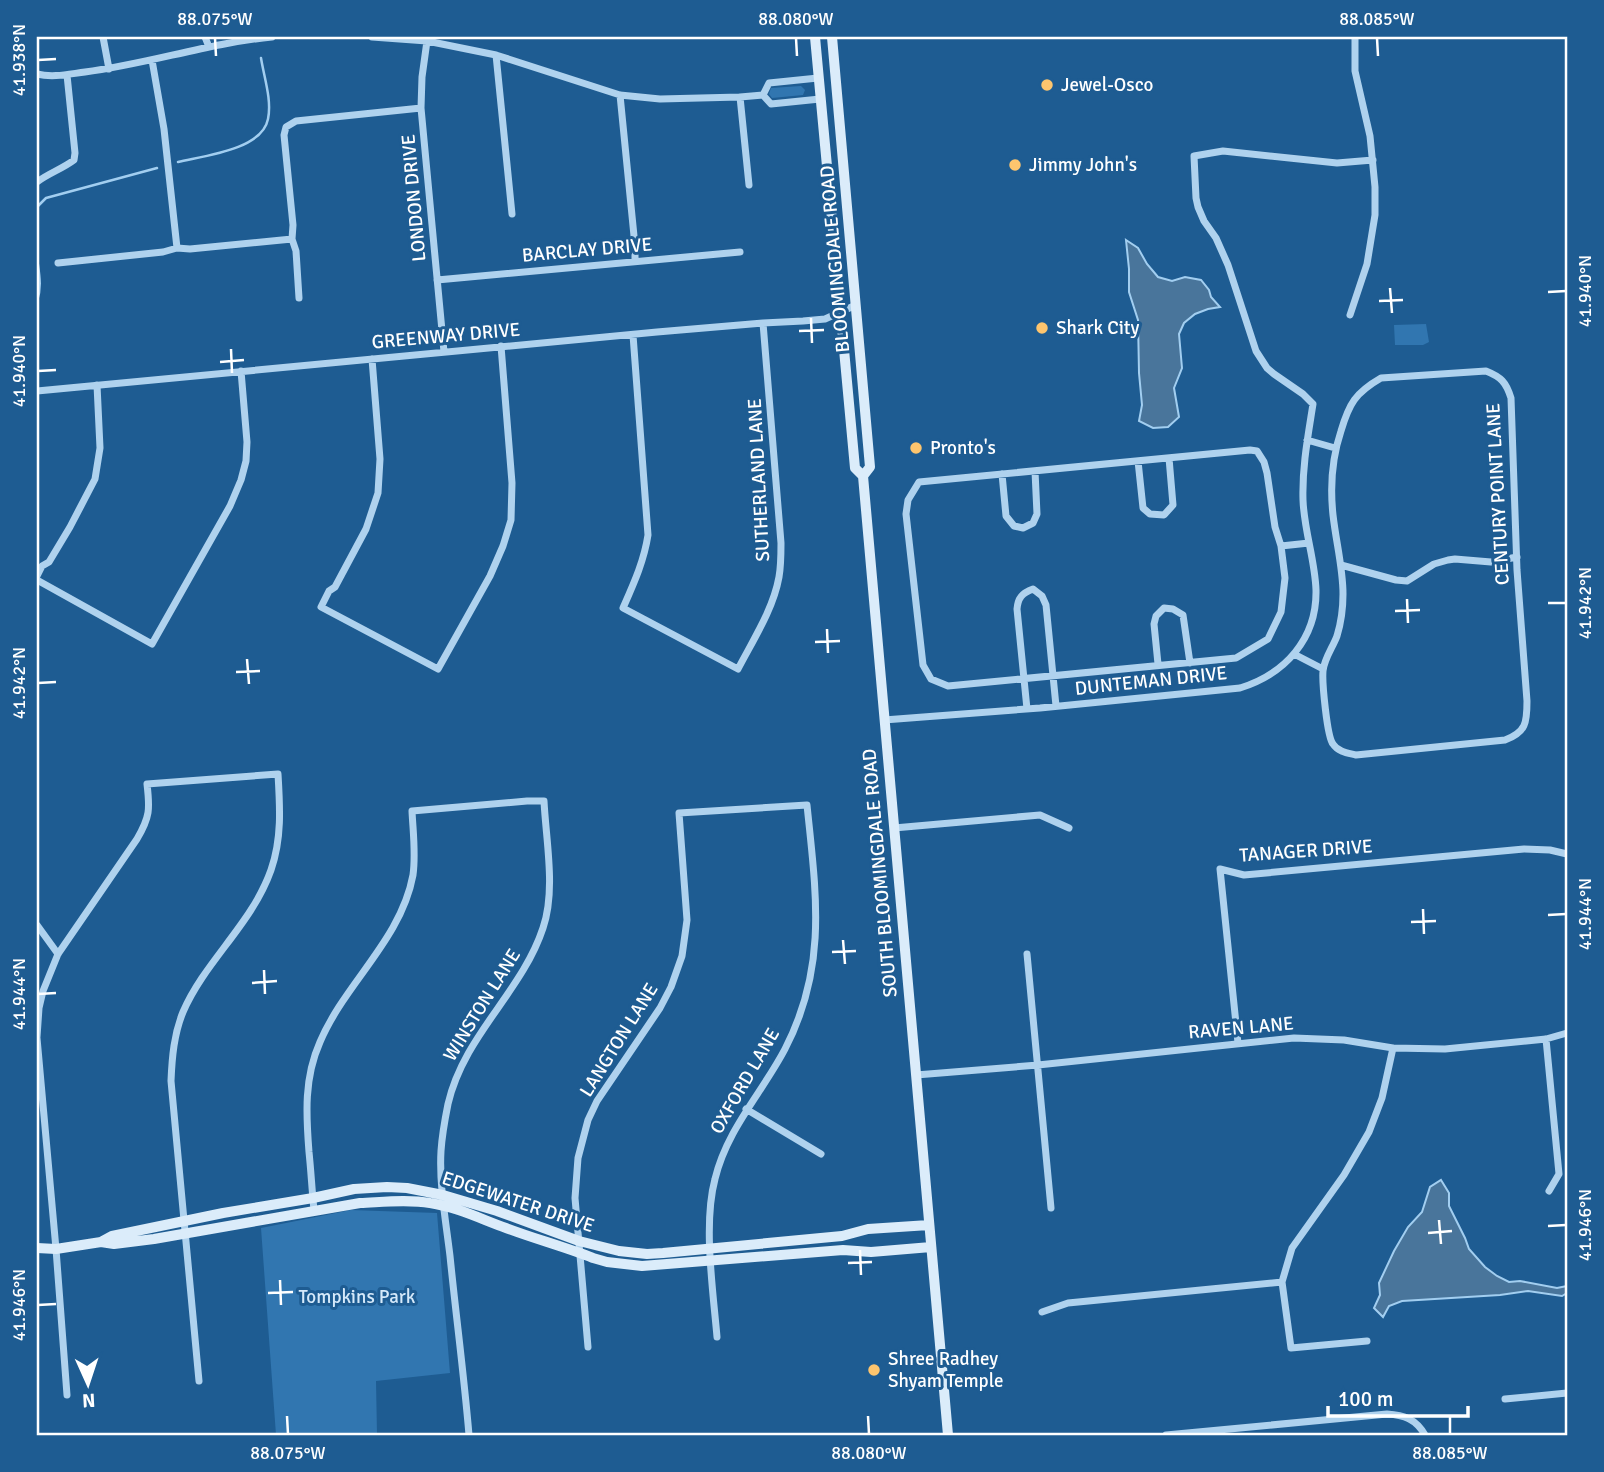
<svg xmlns="http://www.w3.org/2000/svg" width="1604" height="1472" viewBox="0 0 1604 1472" font-family="Signika,sans-serif">
  <rect width="100%" height="100%" fill="#1e5c92"/>
  <path fill="#3176b0" d="M 801,86 L 805,90 L 803,95 L 772,98 L 769,94 L 771,88 Z
    M 1426,324 L 1429,342 L 1423,345 L 1395,345 L 1394,325 Z
    M 351,1210 L 437,1213 L 450,1373 L 376,1381 L 377,1435 L 276,1435 L 261,1228 Z"/>
  <path fill="#49759b" stroke="#a2cef0" stroke-width="2" d="M 1126,240 L 1138,248 L 1147,264 L 1158,277 L 1172,281 L 1185,277 L 1201,280 L 1209,290 L 1211,297 L 1220,307 L 1208,309 L 1195,314 L 1184,323 L 1179,334 L 1182,368 L 1174,388 L 1179,417 L 1168,427 L 1153,428 L 1139,421 L 1142,405 L 1139,373 L 1138,320 L 1129,292 L 1129,269 Z
    M 1441,1180 L 1449,1193 L 1449,1206 L 1465,1238 L 1469,1249 L 1485,1267 L 1497,1276 L 1509,1282 L 1520,1281 L 1557,1288 L 1567,1286 L 1567,1293 L 1562,1296 L 1528,1291 L 1500,1295 L 1402,1301 L 1389,1306 L 1383,1317 L 1374,1308 L 1380,1295 L 1379,1283 L 1394,1251 L 1408,1227 L 1422,1212 L 1430,1187 Z"/>
  <g fill="none" stroke-linecap="round" stroke-linejoin="round">
    <path stroke="#a2cef0" stroke-width="2.5" d="M 178,162 C 203,156 262,150 268,119 C 272,100 264,77 261,58
      M 37,207 L 46,198 L 157,168
      M 37,258 C 39,273 42,287 37,301"/>
    <path stroke="#afd2ee" stroke-width="7" d="M 103,37 L 109,69
      M 205,37 L 209,47
      M 372,37 L 427,41 L 496,55 L 620,95 L 660,99 L 740,97 L 763,95
      M 427,41 L 422,77 L 421,108 L 444,352
      M 496,55 L 512,214
      M 152,60 L 164,129 L 177,248
      M 37,74 C 53,78 69,74 85,72 C 148,64 209,43 272,37
      M 620,95 L 635,246 L 635,261
      M 763,95 L 769,83 L 818,78
      M 763,95 L 771,104 L 820,99
      M 740,97 L 749,185
      M 37,182 C 49,173 62,169 74,160 L 75,153 L 67,75
      M 58,263 L 163,252 L 177,248 L 190,249 L 292,239
      M 437,280 L 740,252
      M 299,298 L 296,251 L 292,239 L 293,225 L 284,135 L 286,127 L 296,121 L 421,108
      M 1350,315 L 1367,264 L 1375,215 L 1375,187 L 1370,136 L 1355,71 L 1355,37
      M 633,335 L 648,535 C 644,561 634,583 623,608 L 738,669 C 753,640 773,610 779,577 C 781,566 781,554 781,543 L 763,323
      M 372,359 L 380,459 L 378,493 L 366,529 L 335,587 L 329,591 L 321,607 L 438,669 L 490,576 L 503,546 L 511,520 L 512,483 L 501,346
      M 1486,371 C 1501,377 1506,382 1511,398 L 1517,570 L 1527,701 C 1527,723 1526,732 1505,740 L 1356,755 C 1348,753 1338,752 1333,744 C 1327,737 1322,682 1323,671 C 1324,659 1333,647 1337,636 C 1341,623 1343,608 1343,594 C 1343,568 1336,542 1333,515 C 1330,487 1332,458 1341,431 C 1349,404 1355,393 1381,378 Z
      M 37,391 L 657,332 L 763,323 L 803,321 L 825,319 L 856,305
      M 1307,440 L 1335,448
      M 1250,450 L 1257,451 L 1264,462 L 1267,473 L 1275,527 L 1281,546 L 1285,578 L 1281,612 L 1268,639 L 1236,658 L 948,686 L 931,679 L 923,665 L 906,514 L 908,500 L 919,482 Z
      M 1138,461 L 1143,508 L 1150,514 L 1164,515 L 1173,505 L 1169,458
      M 1002,474 L 1006,516 L 1014,526 L 1023,528 L 1033,523 L 1037,514 L 1035,471
      M 1281,546 L 1309,543
      M 1341,565 L 1396,580 L 1407,581 L 1434,564 L 1448,560 L 1455,559 L 1491,562 L 1517,557
      M 37,576 L 42,566 L 49,562 L 70,527 L 95,479 L 100,448 L 97,385
      M 37,580 L 152,644 L 230,506 L 241,480 L 246,461 L 247,442 L 241,371
      M 1294,654 L 1323,669
      M 1158,664 L 1154,624 L 1156,616 L 1164,608 L 1173,609 L 1183,615 L 1190,663
      M 1027,709 L 1017,609 C 1018,598 1022,593 1033,589 L 1042,596 L 1046,605 L 1056,706
      M 884,720 L 1040,708 L 1240,688 C 1285,674 1317,639 1316,590 C 1315,560 1304,530 1303,500 C 1302,467 1308,436 1313,404 L 1303,394 L 1274,374 L 1267,368 L 1256,351 L 1228,265 L 1216,238 L 1204,221 L 1198,207 L 1196,198 L 1194,156 L 1223,151 L 1337,163 L 1373,160
      M 894,828 L 1040,815 L 1069,828
      M 37,925 L 58,954
      M 1027,954 L 1051,1208
      M 37,1037 L 39,1008 L 43,991 L 58,954 L 137,839 C 150,817 150,809 147,784 L 278,774 C 280,807 282,839 271,870 C 252,924 205,961 183,1012 C 174,1034 172,1057 171,1081 L 199,1381
      M 37,1038 L 56,1249 L 67,1395
      M 1546,1039 L 1559,1174 L 1549,1191
      M 1238,1043 L 1220,869 L 1244,875 L 1524,849 L 1550,850 L 1567,854
      M 916,1075 L 1038,1065 L 1294,1038 L 1344,1040 L 1393,1048 L 1445,1049 L 1546,1039 L 1567,1033
      M 746,1109 L 821,1154
      M 314,1210 C 312,1191 311,1171 309,1152 C 306,1114 304,1078 320,1042 C 345,983 401,940 413,875 C 416,854 413,832 412,811 L 527,801 L 544,801 C 546,841 556,890 543,928 C 522,992 464,1035 448,1104 C 445,1119 442,1135 441,1151 C 439,1185 446,1222 450,1256 C 456,1316 464,1375 469,1435
      M 1282,1282 L 1291,1348 L 1367,1341
      M 1042,1312 L 1068,1303 L 1282,1282 L 1292,1248 L 1344,1175 L 1369,1132 L 1382,1098 L 1393,1048
      M 588,1347 L 575,1198 L 578,1158 L 588,1120 L 597,1101 L 660,1008 L 671,987 L 682,956 L 687,920 L 679,813 L 807,805 C 816,893 828,966 785,1049 C 762,1093 727,1129 715,1179 C 703,1224 713,1290 717,1337
      M 1505,1399 L 1567,1393
      M 1166,1435 L 1387,1414 C 1404,1415 1416,1419 1425,1435"/>
    <path stroke="#dbecfa" stroke-width="10" d="M 815,37 L 855,468 L 863,476 L 948,1435
      M 832,37 L 870,467 L 863,476
      M 101,1242 L 112,1236 L 223,1213 L 313,1198 L 354,1189 L 387,1187 L 407,1188 L 443,1195 L 497,1211 L 579,1241 L 619,1251 L 647,1254 L 663,1253 L 842,1236 L 868,1229 L 929,1225
      M 37,1248 L 56,1249 L 101,1242 L 114,1244 L 154,1239 L 360,1203 C 383,1202 408,1199 430,1203 C 457,1207 481,1219 506,1228 C 535,1239 565,1247 593,1258 L 607,1262 L 642,1266 L 843,1250 L 871,1252 L 931,1247"/>
  </g>
  <path fill="none" stroke="#fff" stroke-width="2.5" d="M 215,38 L 216,56M 796,38 L 797,56M 1377,38 L 1378,56M 38,60 L 56,59M 1390,288 L 1392,313M 1548,292 L 1566,291M 1379,301 L 1403,300M 811,318 L 812,343M 799,331 L 824,330M 231,349 L 232,373M 220,362 L 244,360M 38,371 L 56,370M 1407,599 L 1408,623M 1548,603 L 1566,603M 1395,611 L 1420,610M 827,629 L 828,653M 815,642 L 840,641M 247,659 L 249,684M 236,672 L 260,671M 38,683 L 56,682M 1423,909 L 1424,934M 1548,915 L 1566,914M 1411,922 L 1436,921M 843,940 L 845,964M 832,952 L 856,951M 264,970 L 265,994M 252,983 L 277,981M 38,994 L 56,993M 1439,1220 L 1441,1244M 1548,1226 L 1566,1225M 1428,1233 L 1452,1231M 860,1250 L 861,1275M 848,1263 L 872,1262M 280,1280 L 281,1305M 268,1293 L 293,1292M 38,1305 L 56,1304M 287,1416 L 288,1434M 868,1416 L 869,1434M 1450,1416 L 1450,1434"/>
  <g fill="#fdc56e" stroke="#1e5c92" stroke-width="2.5">
    <circle cx="1047" cy="85" r="7"/>
    <circle cx="1015" cy="165" r="7"/>
    <circle cx="1042" cy="328" r="7"/>
    <circle cx="916" cy="448" r="7"/>
    <circle cx="874" cy="1370" r="7"/>
  </g>
  <g text-anchor="middle" dominant-baseline="central" stroke-width="6" stroke-linejoin="round" paint-order="stroke">
    <g font-size="19" fill="#fff" stroke="#1e5c92" text-anchor="start">
      <text x="1061" y="85">Jewel-Osco</text>
      <text x="1029" y="165">Jimmy John's</text>
      <text x="1056" y="328">Shark City</text>
      <text x="930" y="448">Pronto's</text>
      <text x="888" y="1359">Shree Radhey<tspan x="888" dy="22">Shyam Temple</tspan></text>
    </g>
    <g font-size="19" fill="#fff" stroke="#1e5c92">
      <text transform="translate(414 198) rotate(-95)">LONDON DRIVE</text>
      <text transform="translate(587 250) rotate(-5)">BARCLAY DRIVE</text>
      <text transform="translate(835 259) rotate(-95)">BLOOMINGDALE ROAD</text>
      <text transform="translate(446 336) rotate(-5)">GREENWAY DRIVE</text>
      <text transform="translate(759 480) rotate(-93)">SUTHERLAND LANE</text>
      <text transform="translate(1498 494) rotate(-93)">CENTURY POINT LANE</text>
      <text transform="translate(1151 681) rotate(-6)">DUNTEMAN DRIVE</text>
      <text transform="translate(1306 851) rotate(-4)">TANAGER DRIVE</text>
      <text transform="translate(880 873) rotate(-95)">SOUTH BLOOMINGDALE ROAD</text>
      <text transform="translate(482 1005) rotate(-58)">WINSTON LANE</text>
      <text transform="translate(1241 1028) rotate(-5)">RAVEN LANE</text>
      <text transform="translate(619 1040) rotate(-58)">LANGTON LANE</text>
      <text transform="translate(745 1081) rotate(-60)">OXFORD LANE</text>
      <text transform="translate(518 1202) rotate(18)">EDGEWATER DRIVE</text>
    </g>
    <g font-size="19" fill="#d5e9fa" stroke="#1e5c92">
      <text x="357" y="1297">Tompkins Park</text>
    </g>
  </g>
  <rect width="1604" height="1472" fill="none" stroke="#1e5c92" stroke-width="77"/>
  <g transform="translate(88 1384) rotate(177)" stroke="#1e5c92" stroke-width="5" paint-order="stroke">
  <path d="M0-5L12 26L0 18L-12 26Z" fill="#ffffff"/>
  <text y="-10" font-size="19" font-weight="bold" text-anchor="middle" fill="#ffffff">N</text>
  </g>
  <path d="M1328 1406v10h140v-10" fill="none" stroke="#ffffff" stroke-width="3.5"/>
  <text x="1338" y="1406" font-size="21" fill="#ffffff" stroke="#1e5c92" stroke-width="5" paint-order="stroke">100 m</text>
  <rect x="38" y="38" width="1528" height="1396" fill="none" stroke="#fff" stroke-width="2.5"/>
  <g font-size="18" text-anchor="middle" fill="#fff">
    <text x="215" y="25">88.075°W</text>
    <text x="796" y="25">88.080°W</text>
    <text x="1377" y="25">88.085°W</text>
    <text transform="translate(19 60) rotate(-90)" y="6">41.938°N</text>
    <text transform="translate(1585 291) rotate(-90)" y="6">41.940°N</text>
    <text transform="translate(19 371) rotate(-90)" y="6">41.940°N</text>
    <text transform="translate(1585 603) rotate(-90)" y="6">41.942°N</text>
    <text transform="translate(19 683) rotate(-90)" y="6">41.942°N</text>
    <text transform="translate(1585 914) rotate(-90)" y="6">41.944°N</text>
    <text transform="translate(19 994) rotate(-90)" y="6">41.944°N</text>
    <text transform="translate(1585 1225) rotate(-90)" y="6">41.946°N</text>
    <text transform="translate(19 1305) rotate(-90)" y="6">41.946°N</text>
    <text x="288" y="1459">88.075°W</text>
    <text x="869" y="1459">88.080°W</text>
    <text x="1450" y="1459">88.085°W</text>
  </g>
</svg>
